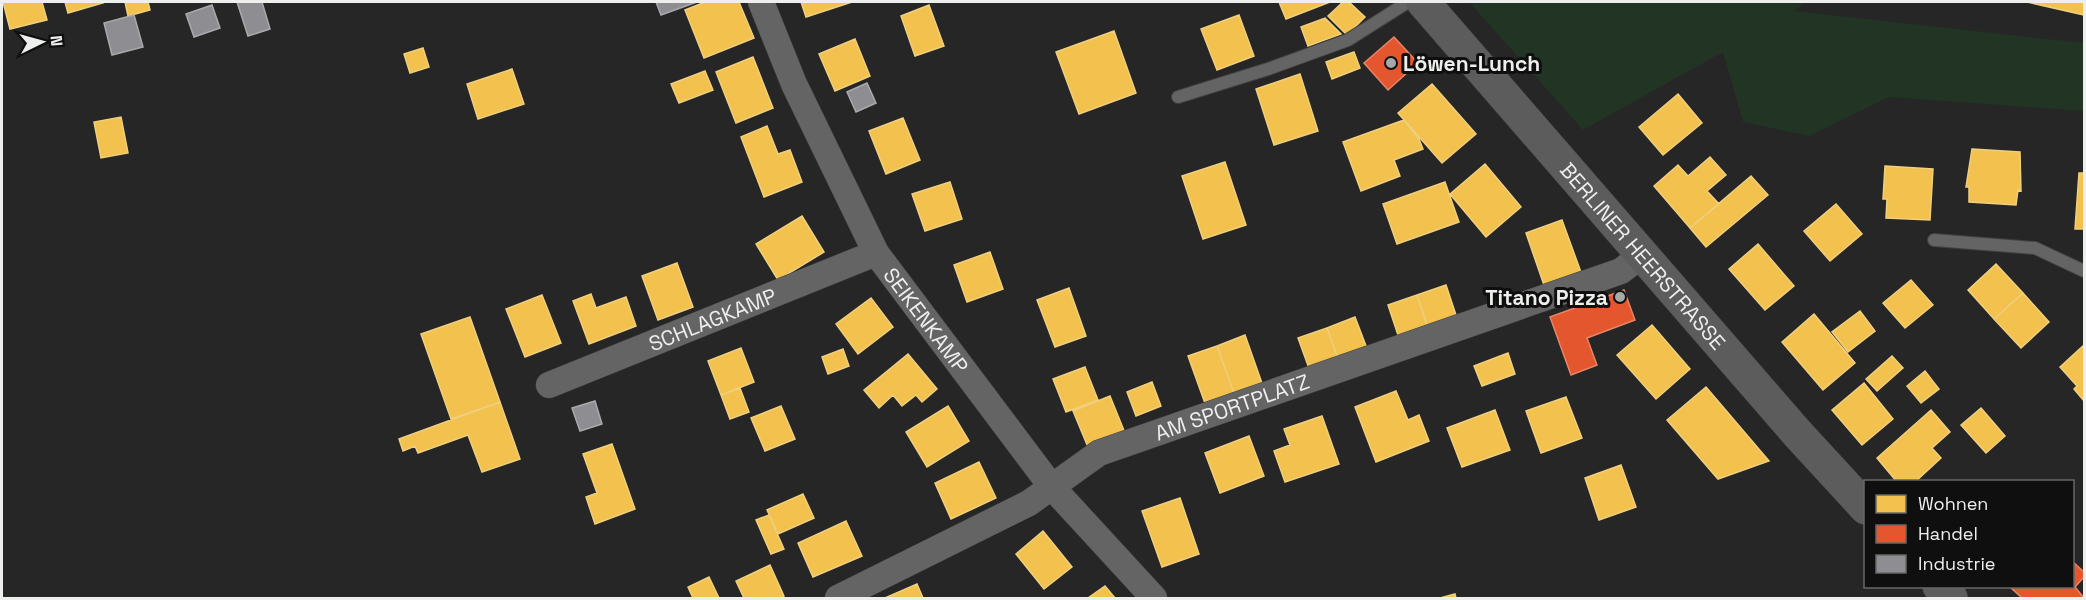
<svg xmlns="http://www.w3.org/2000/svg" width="2086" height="600" viewBox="0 0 2086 600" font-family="'Space Grotesk',sans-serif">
  <rect width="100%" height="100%" fill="#252625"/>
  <path fill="#223424" d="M 1469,2 L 1806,2 L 1794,11 L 2084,43 L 2084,111 L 1889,97 L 1809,136 L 1743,122 L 1723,52 L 1583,130 Z"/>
  <path fill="#f2c14e" stroke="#f0cf7e" stroke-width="1.5" d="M 3,2 L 42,2 L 47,20 L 10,29 Z
    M 65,2 L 102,2 L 103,3 L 68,13 Z
    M 125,2 L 148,2 L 150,10 L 128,16 Z
    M 705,2 L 739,2 L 754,38 L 704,58 L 685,10 Z
    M 801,2 L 852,2 L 806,17 Z
    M 1279,2 L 1330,2 L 1286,19 Z
    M 1343,2 L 1349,2 L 1365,17 L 1347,35 L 1328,16 Z
    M 2027,2 L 2084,2 L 2084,15 Z
    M 929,5 L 944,46 L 915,56 L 901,16 Z
    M 1239,15 L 1254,56 L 1217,70 L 1201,29 Z
    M 1325,18 L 1341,34 L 1308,46 L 1301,27 Z
    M 1114,31 L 1136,93 L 1079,114 L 1056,52 Z
    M 855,39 L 870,76 L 835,91 L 819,54 Z
    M 423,48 L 429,67 L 410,73 L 404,54 Z
    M 1354,52 L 1360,68 L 1332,79 L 1326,62 Z
    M 753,57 L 773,108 L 736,123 L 716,72 Z
    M 512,69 L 524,104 L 478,119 L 467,84 Z
    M 705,71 L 713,90 L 679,103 L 671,84 Z
    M 1300,74 L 1318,131 L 1274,145 L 1256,89 Z
    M 1432,84 L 1476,134 L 1442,163 L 1398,113 Z
    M 1678,94 L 1702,123 L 1663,155 L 1639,127 Z
    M 121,117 L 128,153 L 101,158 L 94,122 Z
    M 903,118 L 920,160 L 886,174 L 869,131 Z
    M 1404,120 L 1419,139 L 1423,149 L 1394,160 L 1400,176 L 1361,191 L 1343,142 Z
    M 767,126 L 778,154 L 790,150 L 802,182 L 764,197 L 741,137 Z
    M 1972,149 L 2020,152 L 2021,191 L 2018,190 L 2016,205 L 1969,202 L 1969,187 L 1966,187 Z
    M 1710,157 L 1726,175 L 1707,191 L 1719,204 L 1690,228 L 1654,186 L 1678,165 L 1688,176 Z
    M 1225,162 L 1246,225 L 1203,239 L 1182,176 Z
    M 1485,164 L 1521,207 L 1486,237 L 1450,194 Z
    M 1885,166 L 1933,169 L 1930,220 L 1886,218 L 1887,199 L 1883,199 Z
    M 2079,173 L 2084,173 L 2084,229 L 2075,229 Z
    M 1751,176 L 1768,195 L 1706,247 L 1690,228 Z
    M 950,182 L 962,219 L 925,231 L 912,194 Z
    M 1445,182 L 1459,222 L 1397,244 L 1383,204 Z
    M 1836,204 L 1862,234 L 1830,261 L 1804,231 Z
    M 802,216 L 824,252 L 778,280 L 756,244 Z
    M 1562,220 L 1582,275 L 1545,288 L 1526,233 Z
    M 1758,244 L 1794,286 L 1765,310 L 1729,269 Z
    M 990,252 L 1003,289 L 967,302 L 954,265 Z
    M 677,263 L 693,307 L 658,320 L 642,276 Z
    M 1996,264 L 2023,293 L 1994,319 L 1968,290 Z
    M 1911,280 L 1933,305 L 1905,328 L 1883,303 Z
    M 1446,285 L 1457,318 L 1428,328 L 1417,295 Z
    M 1069,288 L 1086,336 L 1055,347 L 1037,300 Z
    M 2023,293 L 2049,322 L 2021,348 L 1994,319 Z
    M 591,294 L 596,308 L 626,297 L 636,326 L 589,344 L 573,301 Z
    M 542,295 L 561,343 L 525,357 L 506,309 Z
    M 1417,295 L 1428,328 L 1399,338 L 1388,305 Z
    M 871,298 L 893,327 L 858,354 L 836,324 Z
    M 1860,311 L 1875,331 L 1848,352 L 1832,332 Z
    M 1814,314 L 1855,363 L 1823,390 L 1782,342 Z
    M 470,317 L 500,402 L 451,419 L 421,334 Z
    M 1355,317 L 1368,351 L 1339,361 L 1327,328 Z
    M 1652,325 L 1690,369 L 1656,399 L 1617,355 Z
    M 1327,328 L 1339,361 L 1310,371 L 1298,338 Z
    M 1245,335 L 1263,386 L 1235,396 L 1217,346 Z
    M 2084,345 L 2084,401 L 2074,389 L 2077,386 L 2060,367 Z
    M 1217,346 L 1235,396 L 1206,406 L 1188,356 Z
    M 741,348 L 754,382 L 721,395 L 708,361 Z
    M 843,349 L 849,366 L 828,374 L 822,357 Z
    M 1508,353 L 1515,374 L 1482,386 L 1474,366 Z
    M 908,354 L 937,389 L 922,402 L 916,395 L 902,406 L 893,395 L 879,408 L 864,390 Z
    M 1892,356 L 1903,368 L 1877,391 L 1866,379 Z
    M 1085,367 L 1098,400 L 1066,412 L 1053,379 Z
    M 1925,371 L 1939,389 L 1921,403 L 1907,386 Z
    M 1152,382 L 1161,406 L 1136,416 L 1127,392 Z
    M 1864,383 L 1893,419 L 1862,445 L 1832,410 Z
    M 1706,387 L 1769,461 L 1718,479 L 1667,420 Z
    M 740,388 L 749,412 L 730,419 L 721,395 Z
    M 1396,391 L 1408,420 L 1419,415 L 1429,441 L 1376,462 L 1355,407 Z
    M 1110,396 L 1125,433 L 1088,447 L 1073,411 Z
    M 1566,397 L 1582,438 L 1541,453 L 1526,411 Z
    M 500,402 L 520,459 L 482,472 L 468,435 L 418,453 L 415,446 L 403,451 L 399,439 Z
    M 781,406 L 795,439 L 765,451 L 751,418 Z
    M 948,406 L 969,441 L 927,467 L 906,432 Z
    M 1981,408 L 2005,436 L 1986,453 L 1961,425 Z
    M 1495,410 L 1510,450 L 1462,467 L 1447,428 Z
    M 1931,410 L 1950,432 L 1932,448 L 1941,458 L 1915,482 L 1897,482 L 1877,458 Z
    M 1322,416 L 1339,464 L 1285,482 L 1274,451 L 1290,445 L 1284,429 Z
    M 1249,436 L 1264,476 L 1220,493 L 1205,453 Z
    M 612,444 L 635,509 L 595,524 L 586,497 L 597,493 L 583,454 Z
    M 979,462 L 996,498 L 951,519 L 935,483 Z
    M 1621,465 L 1636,507 L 1599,520 L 1585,478 Z
    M 803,494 L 814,518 L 778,534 L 767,510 Z
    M 1180,498 L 1199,554 L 1162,567 L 1142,511 Z
    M 769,515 L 784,549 L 771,554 L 756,520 Z
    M 846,521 L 862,556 L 813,577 L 798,543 Z
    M 1043,531 L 1072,567 L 1044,589 L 1016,554 Z
    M 770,565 L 784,596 L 779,598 L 744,598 L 736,581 Z
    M 709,577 L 719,598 L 693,598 L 688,587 Z
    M 917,584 L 923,598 L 885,598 Z
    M 1105,586 L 1115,598 L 1088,598 Z
    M 1455,594 L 1456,598 L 1440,598 Z"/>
  <path fill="#e4572e" stroke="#e78567" stroke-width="1.5" d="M 1394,37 L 1418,63 L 1388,90 L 1364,63 Z
    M 1624,290 L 1635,320 L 1587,338 L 1597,365 L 1571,375 L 1550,317 Z
    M 2072,561 L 2084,572 L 2084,577 L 2075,587 L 2084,598 L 2022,598 L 2010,587 L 2072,586 Z"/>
  <path fill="#8d8d92" stroke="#aaaaad" stroke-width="1.5" d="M 237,2 L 262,2 L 270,29 L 248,36 Z
    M 656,2 L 697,2 L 661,15 Z
    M 212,5 L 220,28 L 194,37 L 186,14 Z
    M 134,15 L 143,47 L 112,55 L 104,23 Z
    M 867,83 L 876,103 L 856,112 L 847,92 Z
    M 595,401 L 602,424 L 580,431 L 572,408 Z"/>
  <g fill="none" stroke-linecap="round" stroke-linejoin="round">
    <defs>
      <path id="service" d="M 1178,97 L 1268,69 L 1348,40 L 1408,2
        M 1934,240 L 2035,248 L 2084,271"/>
      <g id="minor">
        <path id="s1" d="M 761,2 L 794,84 L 876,253 L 1051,486 L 1154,598"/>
        <path id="s2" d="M 549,385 L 876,253"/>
        <path id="s3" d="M 838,598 L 1029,503 L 1099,453 L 1621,271 L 1642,255"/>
      </g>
      <g id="primary">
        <path id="s4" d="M 1423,2 L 1797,433 L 1866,508"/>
        <path d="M 1939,586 L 1951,598"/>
      </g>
    </defs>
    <use href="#service" stroke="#414241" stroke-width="14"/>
    <use href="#minor" stroke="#414241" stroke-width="27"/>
    <use href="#primary" stroke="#414241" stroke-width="34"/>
    <use href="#service" stroke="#636463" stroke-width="12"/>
    <use href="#minor" stroke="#636463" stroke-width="26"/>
    <use href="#primary" stroke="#5b5c5b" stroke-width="33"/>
  </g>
  <g fill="#a7a9a7" stroke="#0e0f0e" stroke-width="2">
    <circle cx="1391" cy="63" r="6"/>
    <circle cx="1620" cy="297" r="6"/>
  </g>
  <g text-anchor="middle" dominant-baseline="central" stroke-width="6" stroke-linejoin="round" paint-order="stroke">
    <g font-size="21" font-weight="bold" fill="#edefed" stroke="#0e0f0e" text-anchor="start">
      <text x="1403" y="63">Löwen-Lunch</text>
      <text x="1608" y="297" text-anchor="end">Titano Pizza</text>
    </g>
    <g font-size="21" fill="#edefed" stroke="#0e0f0e">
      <text stroke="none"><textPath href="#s4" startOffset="336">BERLINER HEERSTRASSE</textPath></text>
      <text stroke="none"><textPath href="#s2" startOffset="176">SCHLAGKAMP</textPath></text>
      <text stroke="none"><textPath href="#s1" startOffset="360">SEIKENKAMP</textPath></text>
      <text stroke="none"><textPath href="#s3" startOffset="440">AM SPORTPLATZ</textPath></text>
    </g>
  </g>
  <rect width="2086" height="600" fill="none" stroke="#edefed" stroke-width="6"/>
  <rect x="1864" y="480" width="210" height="108" fill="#0e0f0e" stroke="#676967" stroke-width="1.5"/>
  <rect x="1876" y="495" width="30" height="18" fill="#f2c14e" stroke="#676967" stroke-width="1.5"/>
  <text x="1918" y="510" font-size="18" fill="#edefed">Wohnen</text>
  <rect x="1876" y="525" width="30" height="18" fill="#e4572e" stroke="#676967" stroke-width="1.5"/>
  <text x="1918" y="540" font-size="18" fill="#edefed">Handel</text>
  <rect x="1876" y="555" width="30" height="18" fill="#8d8d92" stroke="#676967" stroke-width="1.5"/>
  <text x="1918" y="570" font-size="18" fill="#edefed">Industrie</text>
  <g transform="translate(42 42) rotate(85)" stroke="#0e0f0e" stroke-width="4.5" paint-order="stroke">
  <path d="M0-4.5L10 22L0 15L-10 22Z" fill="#edefed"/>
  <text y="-9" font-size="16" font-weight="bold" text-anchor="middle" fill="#edefed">N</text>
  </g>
</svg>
